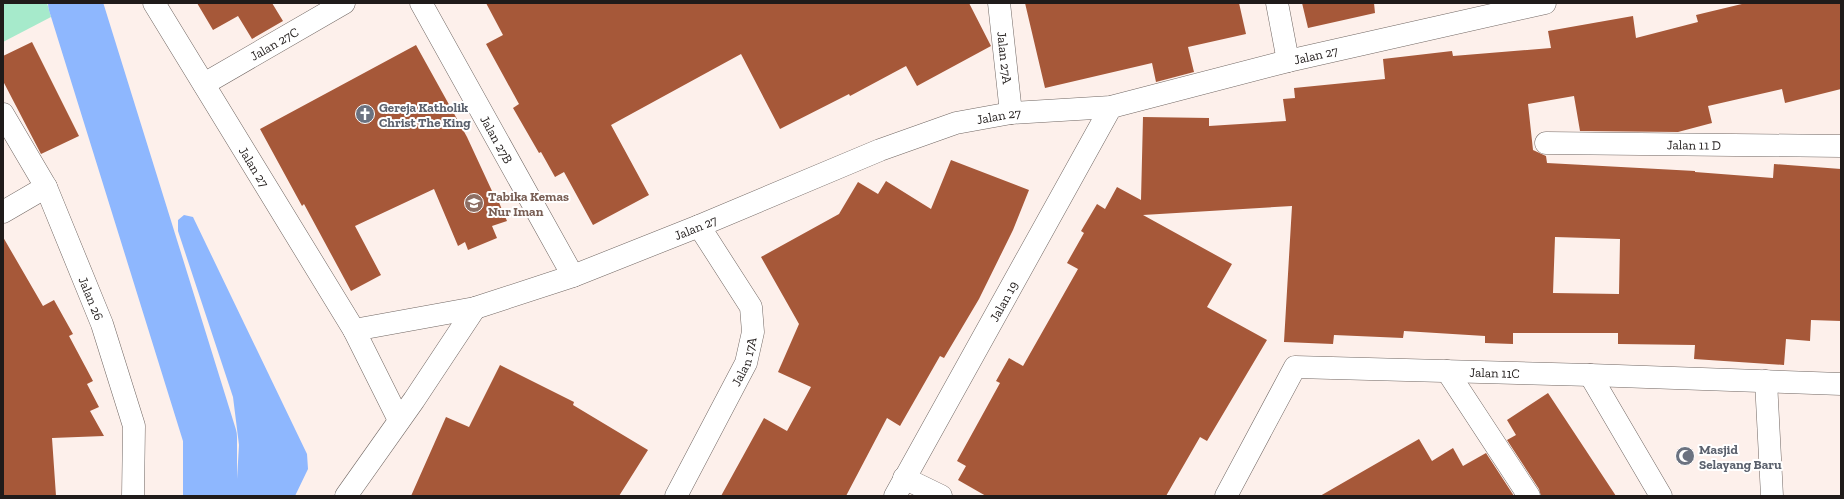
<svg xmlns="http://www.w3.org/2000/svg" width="1844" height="499" viewBox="0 0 1844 499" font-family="'Zilla Slab',serif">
  <rect width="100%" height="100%" fill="#fdf0eb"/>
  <path fill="#a6eacb" d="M 3,3 L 47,3 L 51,17 L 3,42 Z"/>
  <path fill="#8eb7fe" d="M 184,215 L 193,217 L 307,454 L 308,469 L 295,496 L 236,496 L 239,445 L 233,397 L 178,231 L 178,220 Z"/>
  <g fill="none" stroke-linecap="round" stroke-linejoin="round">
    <path stroke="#8eb7fe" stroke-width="54" d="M 75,3 L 210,437 L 210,496"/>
  </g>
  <path fill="#a65839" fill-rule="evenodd" d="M 197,3 L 272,3 L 283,21 L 252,39 L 238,16 L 213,30 Z
    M 486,3 L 969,3 L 991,46 L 917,86 L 906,66 L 850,96 L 849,94 L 780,129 L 741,54 L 611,125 L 649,195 L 593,225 L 564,172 L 555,177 L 541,152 L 539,153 L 513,108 L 519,104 L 486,44 L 503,35 Z
    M 1025,3 L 1239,3 L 1246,34 L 1188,47 L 1194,72 L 1156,82 L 1152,63 L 1045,88 Z
    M 1302,3 L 1374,3 L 1375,13 L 1308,28 Z
    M 1746,3 L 1841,3 L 1841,89 L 1785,103 L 1782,89 L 1708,106 L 1712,123 L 1678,132 L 1580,131 L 1574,96 L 1528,104 L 1533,150 L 1546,156 L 1547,163 L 1695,171 L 1695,172 L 1773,178 L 1774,164 L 1841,169 L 1841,321 L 1811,320 L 1810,341 L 1786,339 L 1784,365 L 1694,359 L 1695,345 L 1618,344 L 1618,333 L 1513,333 L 1513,344 L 1485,343 L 1485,336 L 1404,331 L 1403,338 L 1334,335 L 1333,344 L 1284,342 L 1292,206 L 1143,215 L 1232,264 L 1207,307 L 1267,340 L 1207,441 L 1200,437 L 1166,496 L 986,496 L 958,480 L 966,466 L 957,461 L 1000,383 L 996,381 L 1009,358 L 1023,366 L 1078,269 L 1067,263 L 1084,233 L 1081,231 L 1097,204 L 1105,209 L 1117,187 L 1141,200 L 1143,117 L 1209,118 L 1209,126 L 1286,121 L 1283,99 L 1295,98 L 1294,88 L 1385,79 L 1383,59 L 1452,51 L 1453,56 L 1551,48 L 1548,31 L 1633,16 L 1636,38 L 1698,22 L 1696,15 ZM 1555,237 L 1620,239 L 1619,294 L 1553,293 Z
    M 32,42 L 79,136 L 41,154 L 3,81 L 3,56 Z
    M 416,45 L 467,137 L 492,191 L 494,191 L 507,221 L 492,226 L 497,238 L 468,250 L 465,242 L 458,246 L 434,189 L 355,226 L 381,275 L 351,291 L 304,204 L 302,206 L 260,129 Z
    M 951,160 L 1029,190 L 1013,230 L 979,299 L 944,358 L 940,356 L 900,426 L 887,418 L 846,496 L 721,496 L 764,418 L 787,431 L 811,387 L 778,372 L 799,324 L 761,257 L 839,214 L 858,182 L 878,194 L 886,181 L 931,209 Z
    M 3,237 L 43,306 L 54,300 L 73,334 L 69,336 L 93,381 L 87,384 L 99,407 L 90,411 L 104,436 L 52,438 L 56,496 L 3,496 Z
    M 500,365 L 574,402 L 573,405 L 648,450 L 619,496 L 411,496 L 446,417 L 469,427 Z
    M 1548,393 L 1616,496 L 1541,496 L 1539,489 L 1507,440 L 1516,435 L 1507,420 Z
    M 1419,439 L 1432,461 L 1453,448 L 1463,466 L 1486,453 L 1514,496 L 1320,496 Z"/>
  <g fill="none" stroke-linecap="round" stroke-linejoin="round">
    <defs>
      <g id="minor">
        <path id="s1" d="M 154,3 L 354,330 L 399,420"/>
        <path id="s2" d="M 421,3 L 573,276"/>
        <path id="s3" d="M 999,3 L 1011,113"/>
        <path d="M 1277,3 L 1288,61"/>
        <path id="s4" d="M 204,84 L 344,3"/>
        <path id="s5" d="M 3,114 L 46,187 L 102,324 L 134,426 L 133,496"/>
        <path id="s6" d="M 1546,143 L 1841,146"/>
        <path d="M 3,212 L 46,187"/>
        <path id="s7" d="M 354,330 L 475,308 L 573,276 L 699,226 L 880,150 L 956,123 L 1011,113 L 1111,107 L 1288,61 L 1545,3"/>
        <path d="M 1447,371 L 1529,496"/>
        <path d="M 1590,375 L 1661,496"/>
        <path d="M 1766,381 L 1772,496"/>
        <path d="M 904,478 L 941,496"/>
        <path d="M 346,496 L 414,400 L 475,308"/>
        <path id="s8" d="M 676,496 L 746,363 L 753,332 L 751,307 L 699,226"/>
        <path id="s9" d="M 895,496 L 1111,107"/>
        <path id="s10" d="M 1226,496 L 1295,367 L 1590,375 L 1841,384"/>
      </g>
    </defs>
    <use href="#minor" stroke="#716763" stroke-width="23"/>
    <use href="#minor" stroke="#fff" stroke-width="22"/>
  </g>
  <defs>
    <symbol id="church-disc" viewBox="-11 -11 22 22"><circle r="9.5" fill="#6b7280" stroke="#fff"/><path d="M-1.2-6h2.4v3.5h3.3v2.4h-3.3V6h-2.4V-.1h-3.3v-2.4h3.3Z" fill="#fff"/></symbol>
    <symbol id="school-disc" viewBox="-11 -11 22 22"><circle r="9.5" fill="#8d6e63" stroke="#fff"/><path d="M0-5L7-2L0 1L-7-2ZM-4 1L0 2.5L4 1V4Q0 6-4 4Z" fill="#fff"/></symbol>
    <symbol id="mosque-disc" viewBox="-11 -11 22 22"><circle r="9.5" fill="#6b7280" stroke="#fff"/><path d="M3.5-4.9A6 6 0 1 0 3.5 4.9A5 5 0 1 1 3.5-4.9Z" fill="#fff"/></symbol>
  </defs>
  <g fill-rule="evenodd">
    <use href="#church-disc" x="354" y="103" width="22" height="22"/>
    <use href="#school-disc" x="463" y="192" width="22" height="22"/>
    <use href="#mosque-disc" x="1674" y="445" width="22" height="22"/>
  </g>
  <g text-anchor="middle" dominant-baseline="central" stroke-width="4" stroke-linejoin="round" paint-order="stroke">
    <g font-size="13" fill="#201b1a" stroke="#fff">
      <text stroke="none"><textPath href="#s4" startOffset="81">Jalan 27C</textPath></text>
      <text stroke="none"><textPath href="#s7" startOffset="1006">Jalan 27</textPath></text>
      <text stroke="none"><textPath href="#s3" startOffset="55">Jalan 27A</textPath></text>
      <text stroke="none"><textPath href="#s7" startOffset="682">Jalan 27</textPath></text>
      <text stroke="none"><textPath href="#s2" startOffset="156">Jalan 27B</textPath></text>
      <text stroke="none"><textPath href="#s6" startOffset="148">Jalan 11 D</textPath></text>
      <text stroke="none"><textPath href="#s1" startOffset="192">Jalan 27</textPath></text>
      <text stroke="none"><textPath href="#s7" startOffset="358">Jalan 27</textPath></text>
      <text stroke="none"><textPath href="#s5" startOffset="205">Jalan 26</textPath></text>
      <text stroke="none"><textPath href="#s9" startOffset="223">Jalan 19</textPath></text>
      <text stroke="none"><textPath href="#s8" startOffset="151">Jalan 17A</textPath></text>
      <text stroke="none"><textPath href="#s10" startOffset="346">Jalan 11C</textPath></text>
    </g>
    <g font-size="13" font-weight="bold" fill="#5b616d" stroke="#fff" text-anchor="start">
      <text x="379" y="107">Gereja Katholik<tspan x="379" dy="15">Christ The King</tspan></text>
      <text x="1699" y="449">Masjid<tspan x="1699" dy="15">Selayang Baru</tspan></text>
    </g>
    <g font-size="13" font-weight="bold" fill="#785e54" stroke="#fff" text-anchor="start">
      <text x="488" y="196">Tabika Kemas<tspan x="488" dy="15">Nur Iman</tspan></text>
    </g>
  </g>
  <rect width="1844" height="499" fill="none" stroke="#201b1a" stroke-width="8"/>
</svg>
